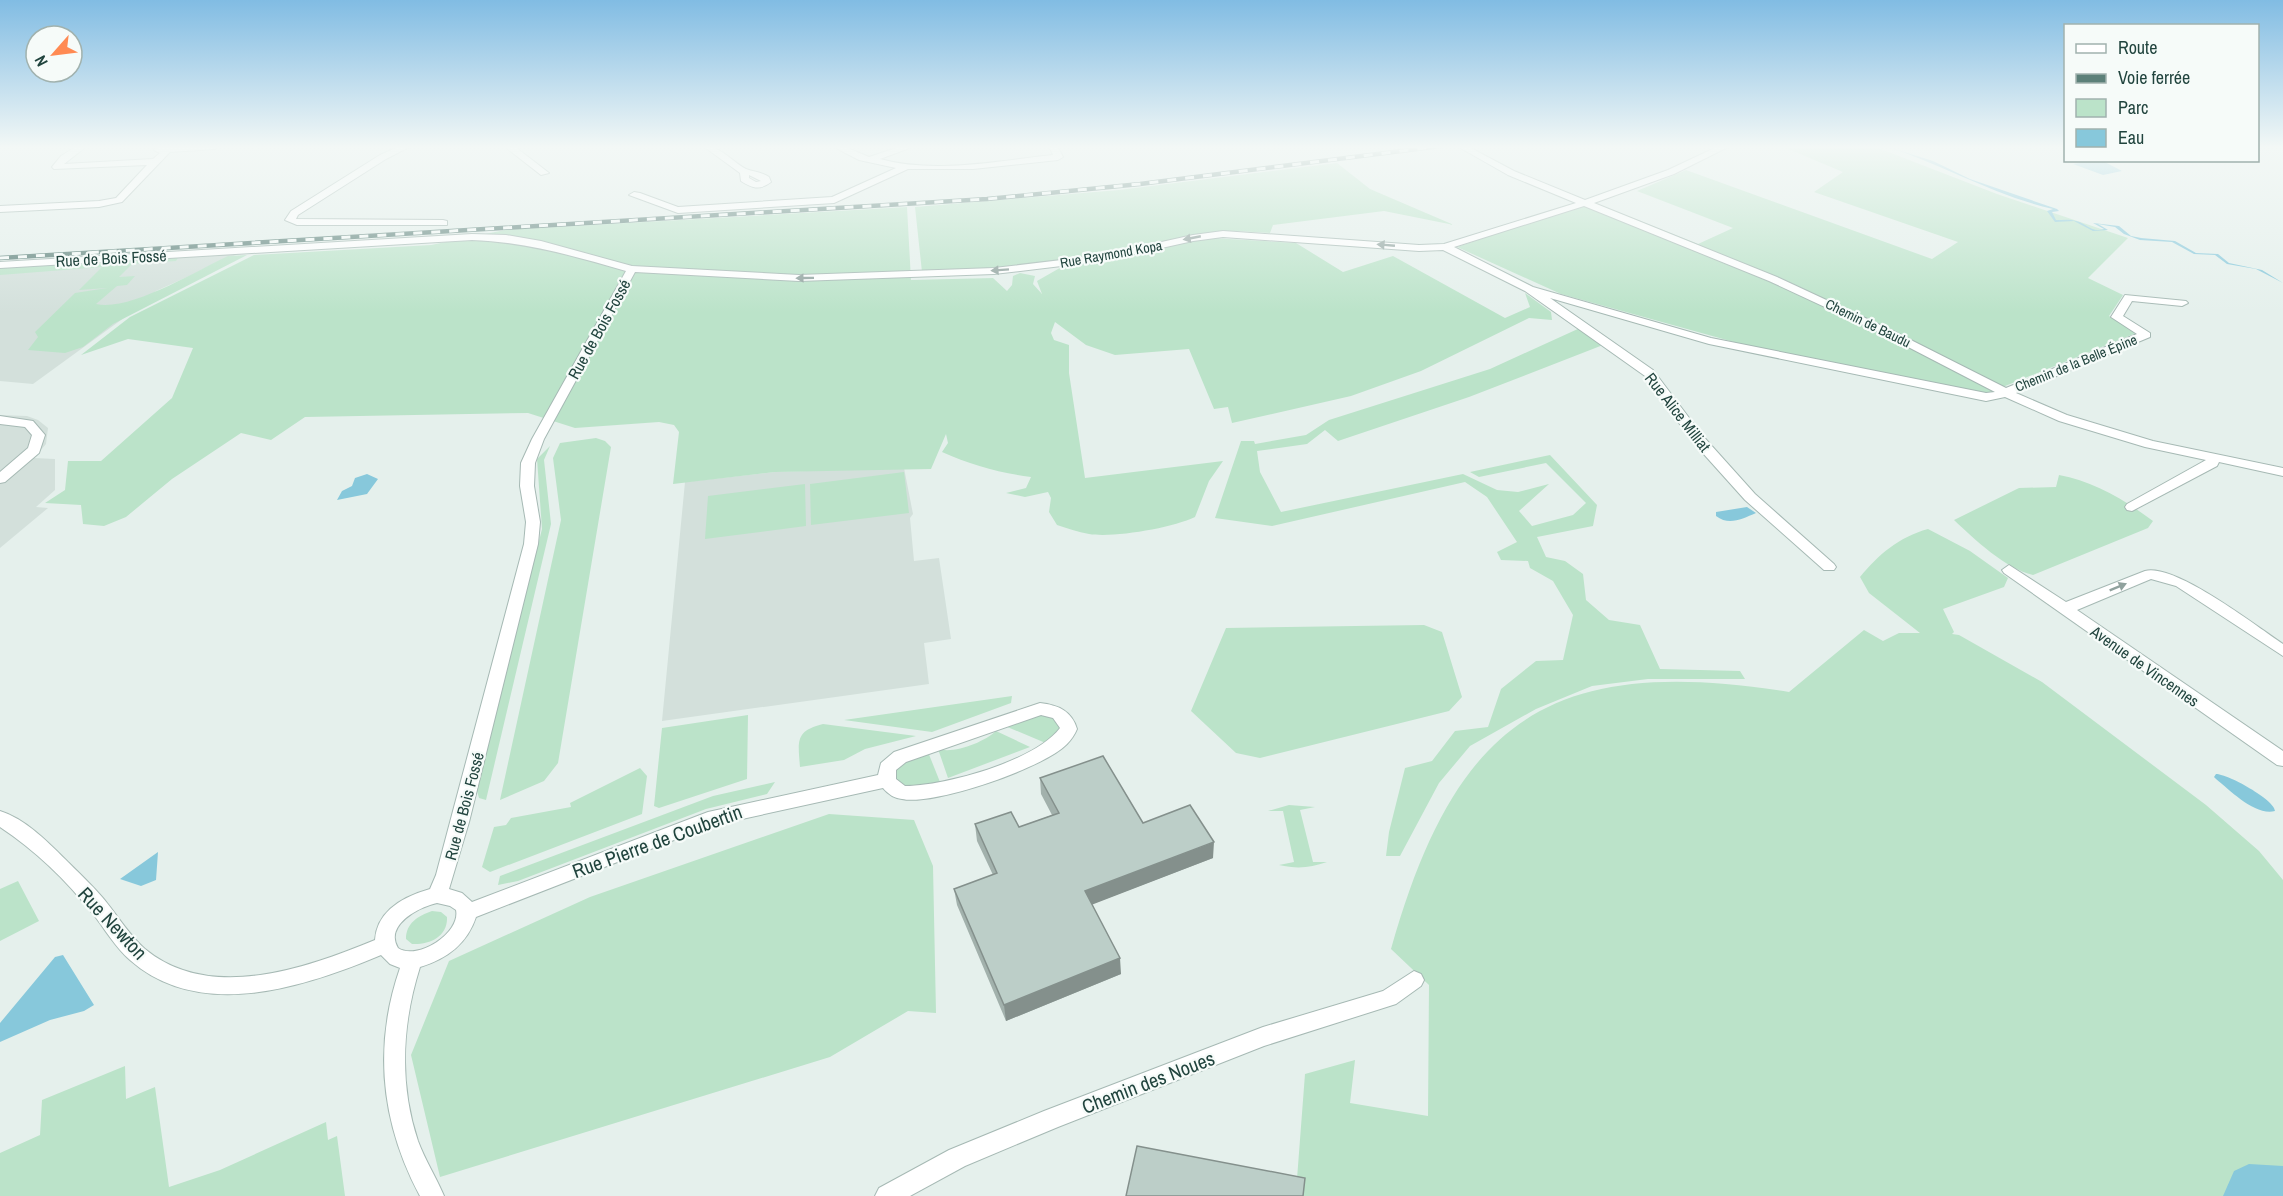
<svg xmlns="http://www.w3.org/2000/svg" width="2283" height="1196" viewBox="0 0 2283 1196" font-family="'Archivo Narrow',sans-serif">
  <rect width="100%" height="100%" fill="#e5f0ec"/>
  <path fill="#d3e0db" d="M 238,254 L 156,291 L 132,312 L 33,384 L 0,381 L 0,268 Z
    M 0,415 L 27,416 L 38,420 L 48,428 L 46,444 L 34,458 L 55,459 L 55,490 L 36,507 L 48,508 L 0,548 Z
    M 904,468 L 913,514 L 910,518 L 914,561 L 939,558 L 951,639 L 924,643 L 929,684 L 662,721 L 685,482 L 775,472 Z"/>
  <path fill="#bbe3c9" d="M 1781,146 L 1873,146 L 1997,194 L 2128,238 L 2088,278 L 2123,295 L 2109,316 L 2136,333 L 1988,393 L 1741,344 L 1561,294 L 1457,247 L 1580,206 L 1598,204 L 1698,244 L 1733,228 L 1637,191 L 1686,170 L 1932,259 L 1958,242 L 1814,192 L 1843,172 Z
    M 1337,163 L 1370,189 L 1454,225 L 1384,211 L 1273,225 L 1270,233 L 1237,231 L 1200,234 L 1116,254 L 1012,267 L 922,272 L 915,207 L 1119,190 Z
    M 907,207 L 911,280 L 993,278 L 1007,291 L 1012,285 L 1013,276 L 1020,273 L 1035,276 L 1033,284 L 1042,294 L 1037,281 L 1065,265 L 1126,258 L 1190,241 L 1213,238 L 1296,243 L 1343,272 L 1393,256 L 1505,318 L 1530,307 L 1525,293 L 1551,312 L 1552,320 L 1529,318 L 1421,371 L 1351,396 L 1232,423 L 1228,407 L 1214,409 L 1189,349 L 1115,355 L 1086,345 L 1055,322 L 1051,333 L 1054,340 L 1069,345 L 1069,373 L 1085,478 L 1223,461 L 1209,481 L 1195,517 C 1172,528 1114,538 1089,534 C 1078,532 1067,528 1057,525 L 1049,512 L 1051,498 L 1048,492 L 1025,497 L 1006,493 L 1026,488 L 1031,477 C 1000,473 971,465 942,452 L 948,443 L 946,434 L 931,469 L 775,472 L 673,484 L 679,432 L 674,425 L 659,422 L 575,428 L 528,413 L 305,417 L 271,440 L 241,433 L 172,479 L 126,517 L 104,526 L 83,524 L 81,505 L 45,503 L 65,490 L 68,461 L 101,461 L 172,398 L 193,348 L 128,339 L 81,355 L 130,317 L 254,255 L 431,245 L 505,230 Z
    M 247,255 L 113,324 L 83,347 L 65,353 L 28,350 L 38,337 L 35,332 L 75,293 L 107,288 L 79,290 L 102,267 L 0,275 L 0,269 L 7,266 L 179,256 L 176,261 L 132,264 L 119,277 L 135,276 L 127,285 L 117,286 L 96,304 C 129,312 196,271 228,256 Z
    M 1580,328 L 1603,345 L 1469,397 L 1338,441 L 1325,430 L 1307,444 L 1257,451 L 1260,472 L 1281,512 L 1463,474 L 1497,490 L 1518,492 L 1549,484 L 1519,511 L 1532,526 L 1573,515 L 1586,503 L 1546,463 L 1479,477 L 1470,472 L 1550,455 L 1597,505 L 1593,526 L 1537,537 L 1546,557 L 1565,561 L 1583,574 L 1586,600 L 1609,620 L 1640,625 L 1660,669 L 1740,671 L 1745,679 L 1648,679 L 1592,686 L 1536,709 L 1470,746 L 1439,783 L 1400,856 L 1386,856 L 1389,832 L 1405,768 L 1432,761 L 1455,731 L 1488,727 L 1501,689 L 1536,661 L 1563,660 L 1573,615 L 1553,581 L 1530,568 L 1528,561 L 1501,560 L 1497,552 L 1517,542 L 1487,497 L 1465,482 L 1272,526 L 1215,518 L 1241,441 L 1254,441 L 1255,444 L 1306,435 L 1329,420 L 1490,369 Z
    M 596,438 L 605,441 L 611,447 L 558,763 L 544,781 L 500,800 L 561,520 L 553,458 L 560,443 Z
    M 550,446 L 544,460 L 551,524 L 486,800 L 479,798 L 477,791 L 542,529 L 537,459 Z
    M 904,472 L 909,513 L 811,525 L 810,484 Z
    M 2059,475 C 2093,481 2125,500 2153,521 L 2148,528 L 2033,575 C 2006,569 1974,539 1954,520 L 2019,488 L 2056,487 Z
    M 805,484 L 806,526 L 705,539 L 708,496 Z
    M 1928,529 L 1970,551 L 2008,578 L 2004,587 L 1943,609 L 1954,632 L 1952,634 L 1959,635 L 2042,682 L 2206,805 L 2259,851 L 2283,880 L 2283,1196 L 1302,1196 L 1296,1192 L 1305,1074 L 1355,1060 L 1350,1103 L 1428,1116 L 1429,985 L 1391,949 C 1456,719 1551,654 1789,692 L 1864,630 L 1883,641 L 1899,633 L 1920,633 L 1869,593 L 1860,577 C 1879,554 1899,537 1928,529 Z
    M 1424,625 L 1442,632 L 1462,697 L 1449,711 L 1260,758 L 1236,753 L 1191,711 L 1226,628 Z
    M 1012,696 L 1011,703 L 932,732 L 844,720 Z
    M 748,715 L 747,779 L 659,808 L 654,806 L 662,728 Z
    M 1035,715 C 1049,715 1057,715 1063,729 L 1048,744 L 1005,726 Z
    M 823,724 L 916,736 L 865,749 L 844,760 L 800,767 C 798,741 795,731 823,724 Z
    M 996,731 L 1030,747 L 948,778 L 938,749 C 955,754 984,742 996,731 Z
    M 928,752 L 940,782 C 918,788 909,796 893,775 C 898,760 914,757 928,752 Z
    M 640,768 L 647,776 L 642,814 L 490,872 L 482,867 L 494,827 L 506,825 L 511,818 L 571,807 L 570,803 Z
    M 775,782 L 767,794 L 706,809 L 518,881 L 498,885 L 500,876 L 713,796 Z
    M 1289,805 L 1315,807 L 1300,810 L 1313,862 L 1327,862 C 1310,868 1297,869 1279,865 L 1294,862 L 1283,811 L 1268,811 Z
    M 829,814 L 914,820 L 933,866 L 936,1013 L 908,1011 L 830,1057 L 440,1177 L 411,1055 L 449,961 L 590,897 Z
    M 18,881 L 39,921 L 0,941 L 0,889 Z
    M 432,911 L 441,912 L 447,917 C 448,937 429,945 412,944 L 406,939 C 406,923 418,916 432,911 Z
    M 125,1066 L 126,1099 L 155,1087 L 169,1187 L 220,1170 L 326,1122 L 328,1140 L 337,1136 L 345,1196 L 0,1196 L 0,1153 L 40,1135 L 42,1100 Z"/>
  <path fill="#87c8db" d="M 1885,146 L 1933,161 L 1970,179 L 2057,209 L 2059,211 L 2052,212 L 2056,220 C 2063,220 2070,219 2076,221 C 2088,224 2091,233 2104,229 L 2093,223 L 2119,226 L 2131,236 L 2141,238 L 2175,241 L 2196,253 L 2218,254 L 2229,263 L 2262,270 L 2283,283 L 2256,269 L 2227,264 L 2215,255 L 2194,254 L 2172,242 L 2140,240 L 2124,234 L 2115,227 L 2098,224 L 2108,230 L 2093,231 L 2074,221 L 2055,222 L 2047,211 L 2053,209 C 1995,196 1942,164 1885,146 Z
    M 2090,161 L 2103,161 L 2122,171 L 2103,175 L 2073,164 Z
    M 367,474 L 378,479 L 367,494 L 337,500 L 342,491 L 352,486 L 355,478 Z
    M 1747,507 L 1756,513 C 1742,519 1729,526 1716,516 L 1716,512 Z
    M 2216,774 C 2228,774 2275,800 2275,811 C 2255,816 2231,791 2216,779 L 2214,777 Z
    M 158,852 L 156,880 L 141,886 L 120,879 Z
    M 63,955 L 94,1005 L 84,1011 L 50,1020 L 0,1042 L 0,1023 L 55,957 Z
    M 2249,1164 L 2283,1166 L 2283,1196 L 2223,1196 L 2234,1171 Z"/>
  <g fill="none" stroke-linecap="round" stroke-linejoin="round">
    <defs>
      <path id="street" d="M 77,146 L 87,146 L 64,164 L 153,159 L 160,153 L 154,150 L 158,147 L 219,146 L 215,149 L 170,152 L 122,202 L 99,207 L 0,212 L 0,206 L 99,201 L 116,198 L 147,165 L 54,169 L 52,167 L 61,156 Z
        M 400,146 L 411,146 L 386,159 L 298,215 L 296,219 L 443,220 L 447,221 L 447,225 L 297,225 L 285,220 L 291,211 L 380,155 Z
        M 504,146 L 514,146 L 549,173 L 541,175 Z
        M 703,146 C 721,146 731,161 746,169 C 754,172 762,172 769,177 L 771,182 C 759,191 752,188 741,181 L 740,173 ZM 749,175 L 761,181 L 756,182 L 749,178 Z
        M 832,146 L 843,146 L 869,157 L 902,146 L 915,146 L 880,159 C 935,174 996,161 1053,155 L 1049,146 L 1057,146 L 1063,157 L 1058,160 L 973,169 L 908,169 L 834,203 L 678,213 L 629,195 L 634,192 L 640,193 L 678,207 L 832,197 L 896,168 L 859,160 Z
        M 1457,146 L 1467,146 L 1514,171 L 1585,200 L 1668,170 L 1719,146 L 1730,146 L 1674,174 L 1594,203 L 1777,277 L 1893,331 L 2006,388 L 2137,334 L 2111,317 L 2125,295 L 2186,301 L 2188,303 L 2182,306 L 2132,301 L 2123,316 L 2150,333 L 2150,337 L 2016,393 L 2067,415 L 2153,441 L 2283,468 L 2283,476 L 2219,462 L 2217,466 L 2132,511 L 2127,510 L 2125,507 L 2127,504 L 2206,460 L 2145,447 L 2059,421 L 2005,397 L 1986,401 L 1709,344 L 1550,298 L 1653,370 L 1702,435 L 1755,494 L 1834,564 L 1836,567 L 1834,570 L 1824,570 L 1745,500 L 1692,441 L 1645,376 L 1525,291 L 1443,250 L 1419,251 L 1223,237 L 1193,241 L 1103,261 L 994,274 L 799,281 L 635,272 L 544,439 L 535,463 L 534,486 L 540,522 L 538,544 L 469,822 L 449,889 L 462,893 L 472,902 L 708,812 L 878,775 L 881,763 L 894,752 L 1040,703 C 1058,705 1072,711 1077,729 C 1075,734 1071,740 1067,744 C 1044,768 934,806 902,799 C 894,798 888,794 883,788 L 710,826 L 476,917 C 467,944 447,959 420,967 C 402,1024 399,1084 418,1141 C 425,1160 436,1177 444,1196 L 420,1196 C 381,1123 373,1046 400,968 L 390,964 L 381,955 C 305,987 200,1022 130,960 C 115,947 105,929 93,914 C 67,881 35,850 0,827 L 0,811 C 26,819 50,844 69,863 C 82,876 96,889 107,903 C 119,918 130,936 145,949 C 210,1003 307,968 375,940 C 377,910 405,896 430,889 L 436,875 L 524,544 L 526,522 L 520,486 L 521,463 L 532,439 L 626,271 C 574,256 526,242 472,240 L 0,268 L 0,262 L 472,234 L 506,235 L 541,241 L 632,266 L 799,275 L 994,268 L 1103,255 L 1193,235 L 1223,231 L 1419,245 L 1444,244 L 1576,203 L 1508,175 ZM 1584,206 L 1769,281 L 1885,335 L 1995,392 L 1986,393 L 1711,338 L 1533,287 L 1454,247 ZM 1041,715 L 1053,718 L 1060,728 C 1035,761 945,786 905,786 L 896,779 L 896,770 L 906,762 ZM 437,903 L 450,906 L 456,910 C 461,933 417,961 398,948 C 384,925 419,907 437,903 Z
        M 0,416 L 33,421 L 45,435 L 39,453 L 5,482 L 0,483 L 0,472 L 28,448 L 32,435 L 25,427 L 0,424 Z
        M 2009,565 L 2066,602 L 2145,571 C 2175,563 2256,626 2283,644 L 2283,656 L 2176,586 L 2151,579 L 2077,610 L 2283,751 L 2283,766 L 2277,765 L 2004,573 L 2002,570 Z
        M 1414,971 L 1421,974 L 1424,980 L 1421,986 L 1396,1004 L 1264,1046 L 1058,1127 L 965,1166 L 910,1196 L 875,1196 L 879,1188 L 949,1150 L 1044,1111 L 1263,1027 L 1383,991 Z"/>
    </defs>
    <use href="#street" stroke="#a6b9b4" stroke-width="2"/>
    <use href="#street" fill="#fff" fill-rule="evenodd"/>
    <defs>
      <path id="rail" d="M 0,258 L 987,199 L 1140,184 L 1441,146"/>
    </defs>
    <use href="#rail" stroke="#5c8079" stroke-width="4.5"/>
    <use href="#rail" stroke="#f6fbf9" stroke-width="3" stroke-dasharray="9" stroke-linecap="butt"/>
  </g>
  <path fill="#a2b1ac" d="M 1040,778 L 1143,823 L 1213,858 L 1092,904 L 1121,974 L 1006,1021 L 957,905 L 954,889 L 993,875 L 977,841 L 975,824 L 1019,827 L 1052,815 L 1041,794 Z"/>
  <path fill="#84908c" d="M 1214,842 L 1213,858 L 1086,907 L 1085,891 Z
    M 1120,958 L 1121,974 L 1006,1021 L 1004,1005 Z"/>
  <path fill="#bccec8" stroke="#84908c" stroke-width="1.5" d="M 1103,756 L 1143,823 L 1190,805 L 1214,842 L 1085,891 L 1120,958 L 1004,1005 L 954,889 L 997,873 L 975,824 L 1011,812 L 1019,827 L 1059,813 L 1040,778 Z
    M 1137,1146 L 1305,1178 L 1303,1196 L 1126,1196 Z"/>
  <defs><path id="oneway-solid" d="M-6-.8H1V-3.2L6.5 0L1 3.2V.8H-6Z" transform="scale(1.5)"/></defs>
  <g fill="#90a29e">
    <use href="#oneway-solid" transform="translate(1192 238) rotate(169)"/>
    <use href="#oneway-solid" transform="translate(1386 245) rotate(-175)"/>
    <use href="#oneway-solid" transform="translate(1000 270) rotate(176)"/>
    <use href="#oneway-solid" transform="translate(805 278) rotate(179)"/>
    <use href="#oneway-solid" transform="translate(2118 587) rotate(-22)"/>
  </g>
  <linearGradient id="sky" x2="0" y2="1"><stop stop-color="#81bce3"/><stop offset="0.47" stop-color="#f3f8f6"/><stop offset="1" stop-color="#f3f8f6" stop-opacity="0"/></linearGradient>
  <rect width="2283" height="313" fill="url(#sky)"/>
  <g text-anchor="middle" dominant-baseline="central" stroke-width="4.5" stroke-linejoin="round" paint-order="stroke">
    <g font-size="14" fill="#21443e" stroke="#f6fbf9">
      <text transform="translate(1111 254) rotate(-10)">Rue Raymond Kopa</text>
      <text transform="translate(1868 323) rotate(26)">Chemin de Baudu</text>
      <text transform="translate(2076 363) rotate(-22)">Chemin de la Belle Épine</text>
    </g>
    <g font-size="16" fill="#21443e" stroke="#f6fbf9">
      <text transform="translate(111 258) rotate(-3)">Rue de Bois Fossé</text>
      <text transform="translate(599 329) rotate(-61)">Rue de Bois Fossé</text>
      <text transform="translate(1678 412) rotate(52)">Rue Alice Milliat</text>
      <text transform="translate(2145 666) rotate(35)">Avenue de Vincennes</text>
      <text transform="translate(464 806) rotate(-75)">Rue de Bois Fossé</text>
    </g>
    <g font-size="20" fill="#21443e" stroke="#f6fbf9">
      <text transform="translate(657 841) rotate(-20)">Rue Pierre de Coubertin</text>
      <text transform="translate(113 923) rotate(47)">Rue Newton</text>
      <text transform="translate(1148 1082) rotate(-21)">Chemin des Noues</text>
    </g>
  </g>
  <rect x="2064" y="24" width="195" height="138" fill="#f6fbf9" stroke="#a1b2ae" stroke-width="1.5"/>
  <rect x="2076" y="44" width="30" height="9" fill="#ffffff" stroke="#a1b2ae" stroke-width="1.5"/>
  <text x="2118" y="54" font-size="18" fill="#21443e">Route</text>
  <rect x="2076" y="74" width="30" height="9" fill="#5c8079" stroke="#a1b2ae" stroke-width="1.5"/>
  <text x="2118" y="84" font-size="18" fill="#21443e">Voie ferrée</text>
  <rect x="2076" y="99" width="30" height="18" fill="#bbe3c9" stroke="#a1b2ae" stroke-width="1.5"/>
  <text x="2118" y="114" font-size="18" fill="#21443e">Parc</text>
  <rect x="2076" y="129" width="30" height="18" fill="#87c8db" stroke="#a1b2ae" stroke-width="1.5"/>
  <text x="2118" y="144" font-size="18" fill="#21443e">Eau</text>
  <g transform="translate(54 54) rotate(242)"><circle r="28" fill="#f6fbf9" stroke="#a1b2ae" stroke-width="1.5"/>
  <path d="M0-4.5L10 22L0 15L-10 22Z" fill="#ff8a53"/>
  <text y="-9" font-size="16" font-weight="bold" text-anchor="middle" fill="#21443e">N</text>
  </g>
</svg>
